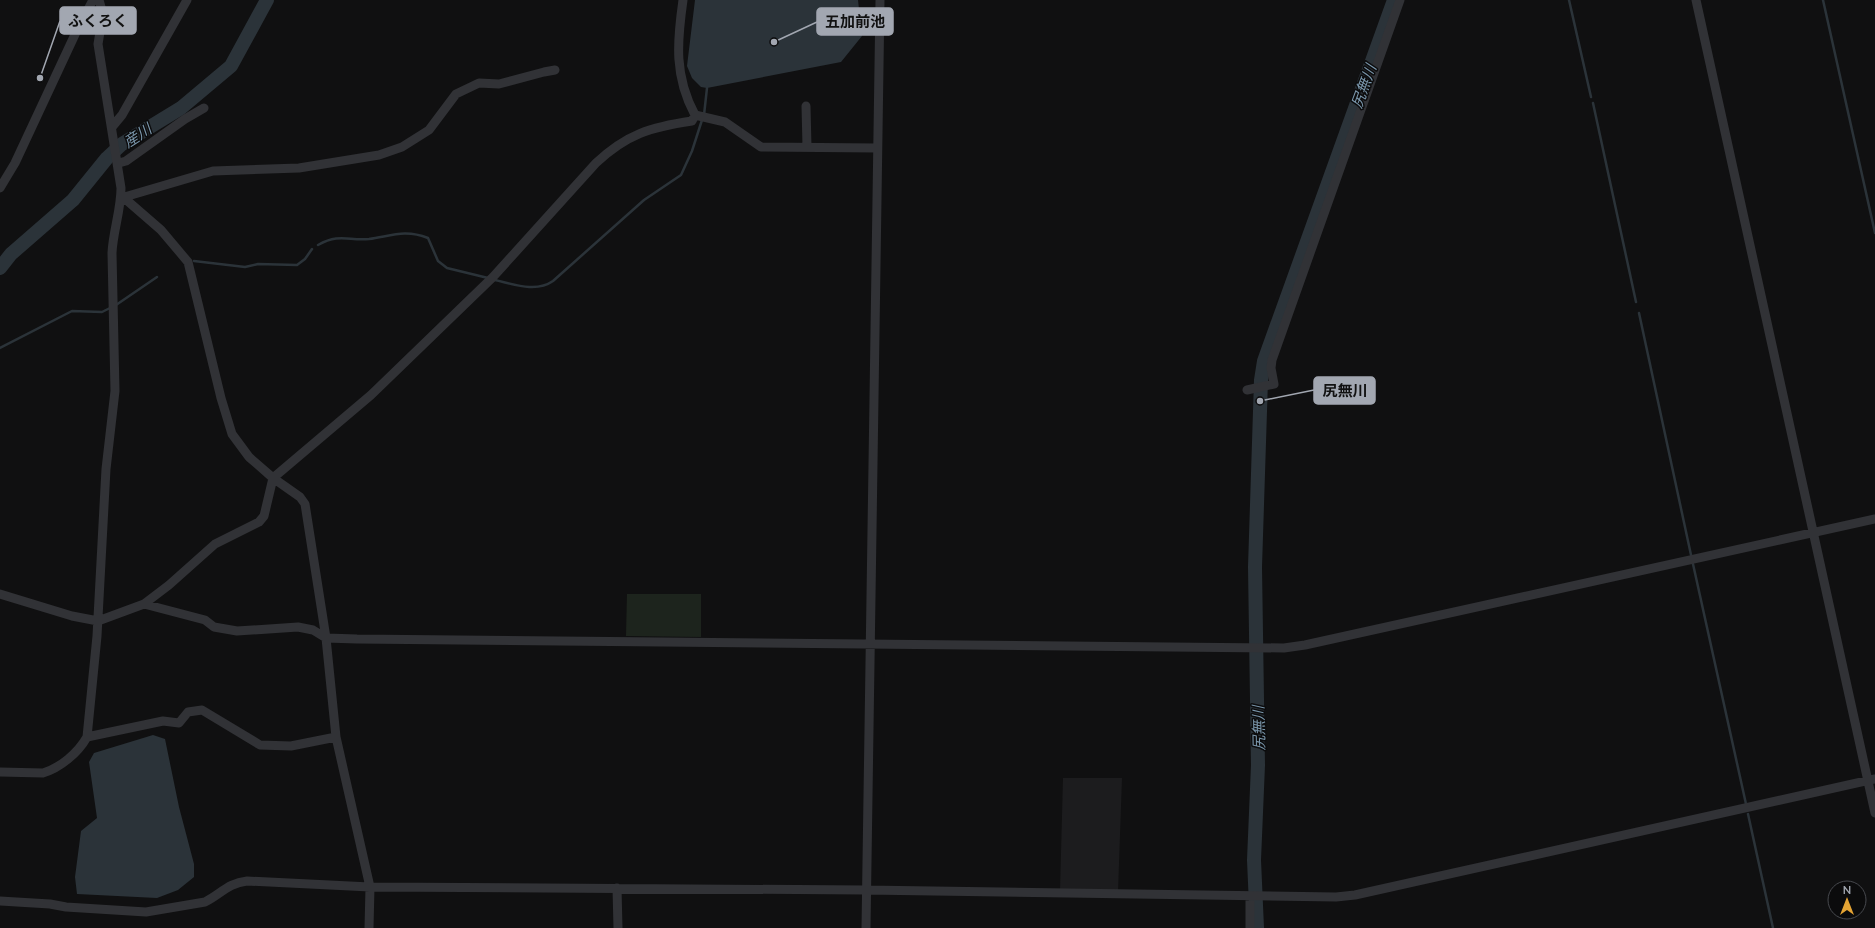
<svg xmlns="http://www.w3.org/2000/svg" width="1875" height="928" viewBox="0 0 1875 928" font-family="Lato,'Noto Sans JP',sans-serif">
  <rect width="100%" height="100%" fill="#101011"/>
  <path fill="#1c1c1e" d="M 1063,778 L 1122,778 L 1118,892 L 1060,891 Z"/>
  <path fill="#1d241d" d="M 627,594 L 701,594 L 701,637 L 626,636 Z"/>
  <path fill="#2b3339" d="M 695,0 L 858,0 L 862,36 L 841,62 L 707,88 L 701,87 L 692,78 L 687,66 Z
    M 153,735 L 165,739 L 179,807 L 194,864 L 194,877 L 178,890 L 157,898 L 77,894 L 75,877 L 81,831 L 97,818 L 89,762 L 94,753 Z"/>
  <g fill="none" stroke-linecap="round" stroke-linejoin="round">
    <path stroke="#2b3339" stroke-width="2.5" d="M 1569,0 L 1591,97
      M 1823,0 L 1875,233
      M 1593,103 L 1636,302
      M 704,115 L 707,88
      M 318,245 C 340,233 348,241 369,239 C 391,236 405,229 428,238 L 438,261 L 447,268 L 488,278
      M 194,261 L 245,267 L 258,264 L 297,265 L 305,259 L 312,249
      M 495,280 C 513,284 536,293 553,281 L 644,200 L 681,175 L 692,151 L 702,120
      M 116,305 L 157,277
      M 1639,313 L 1691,555
      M 0,348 L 72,311 L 102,312 L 112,307
      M 1693,564 L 1746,804
      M 1748,814 L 1773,928"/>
    <path stroke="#2b3339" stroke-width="14" d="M 0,268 L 11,254 L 73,200 L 107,158 L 122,144 L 181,108 L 231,66 L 267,0
      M 1257,928 L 1254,860 L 1258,765 L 1255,567 L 1261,380 L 1264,361 L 1394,0"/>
    <path stroke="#313236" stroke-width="9" d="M 683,0 C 677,42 674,76 695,115 L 725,122 L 761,147 L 877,148
      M 1696,0 L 1875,813
      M 806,106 L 807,147
      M 112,127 L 122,115 L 187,0
      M 119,163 L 126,161 L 185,119 L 204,108
      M 0,188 L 15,163 L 78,28 L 93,0
      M 123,197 L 161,230 L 188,262 L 221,398 L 232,434 L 249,457 L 273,478 L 300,497 L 305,504 L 326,638 L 336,737 L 370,887 L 369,928
      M 121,198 L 213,171 L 299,168 L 379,155 L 402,147 L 429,130 L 456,94 L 479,83 L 499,84 L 544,72 L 555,70
      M 1247,390 L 1274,384 L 1271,368 L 1272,360 L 1400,0
      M 0,594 L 72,616 L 98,621 L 144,604 L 205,620 L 214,627 L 237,631 L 298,627 L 313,630 L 326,638 L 357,639 L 1284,648 L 1305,645 L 1875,519
      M 144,604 L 169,585 L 215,544 L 259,522 L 264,516 L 273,478 L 371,395 L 493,277 L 596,163 C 627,134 651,127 692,121 L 695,115
      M 87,737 L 163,721 L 179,723 L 188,712 L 202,710 L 260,745 L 291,746 L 336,737
      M 0,772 L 43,773 C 60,768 78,753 87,737 L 97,636 L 106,469 L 115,391 L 112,253 C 113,231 121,210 121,188 L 98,44 L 103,14 L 99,0
      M 617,888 L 618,928
      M 1250,896 L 1250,928
      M 0,901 L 50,904 L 66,907 L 146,912 L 205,902 C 221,894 228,883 247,881 L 370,887 L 866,890 L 1336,897 L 1355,895 L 1875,779
      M 866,928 L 880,0"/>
  </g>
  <g text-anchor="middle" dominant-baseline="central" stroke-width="3" stroke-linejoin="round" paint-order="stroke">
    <g font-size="15" font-style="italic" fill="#7a96ab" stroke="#0b0b0c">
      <text transform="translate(1363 86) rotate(-70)">尻無川</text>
      <text transform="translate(137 135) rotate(-33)">産川</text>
      <text transform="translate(1258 728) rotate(-91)">尻無川</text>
    </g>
  </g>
  <path fill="none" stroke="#a2a7b1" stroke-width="1.5" d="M40 78L60 21M774 42L817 22M1260 401L1314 390"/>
  <g fill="#a2a7b1" stroke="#0b0b0c" stroke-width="1.5">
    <circle cx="40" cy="78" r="4"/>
    <circle cx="774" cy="42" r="4"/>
    <circle cx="1260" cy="401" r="4"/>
  </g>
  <g fill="#a2a7b1" stroke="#a2a7b1" stroke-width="1.5">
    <rect x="60" y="7" width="76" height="27" rx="4"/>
    <rect x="817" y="8" width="76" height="27" rx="4"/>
    <rect x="1314" y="377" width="61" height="27" rx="4"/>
  </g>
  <g font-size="15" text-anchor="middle" font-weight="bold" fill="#111">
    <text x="98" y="26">ふくろく</text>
    <text x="855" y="27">五加前池</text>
    <text x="1345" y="396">尻無川</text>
  </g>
  <g transform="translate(1847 900)"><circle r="19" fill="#0b0b0c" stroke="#47494e"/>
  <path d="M0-3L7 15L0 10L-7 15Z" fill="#e5a434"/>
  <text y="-6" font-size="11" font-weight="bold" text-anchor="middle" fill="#a2a7b1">N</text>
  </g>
</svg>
